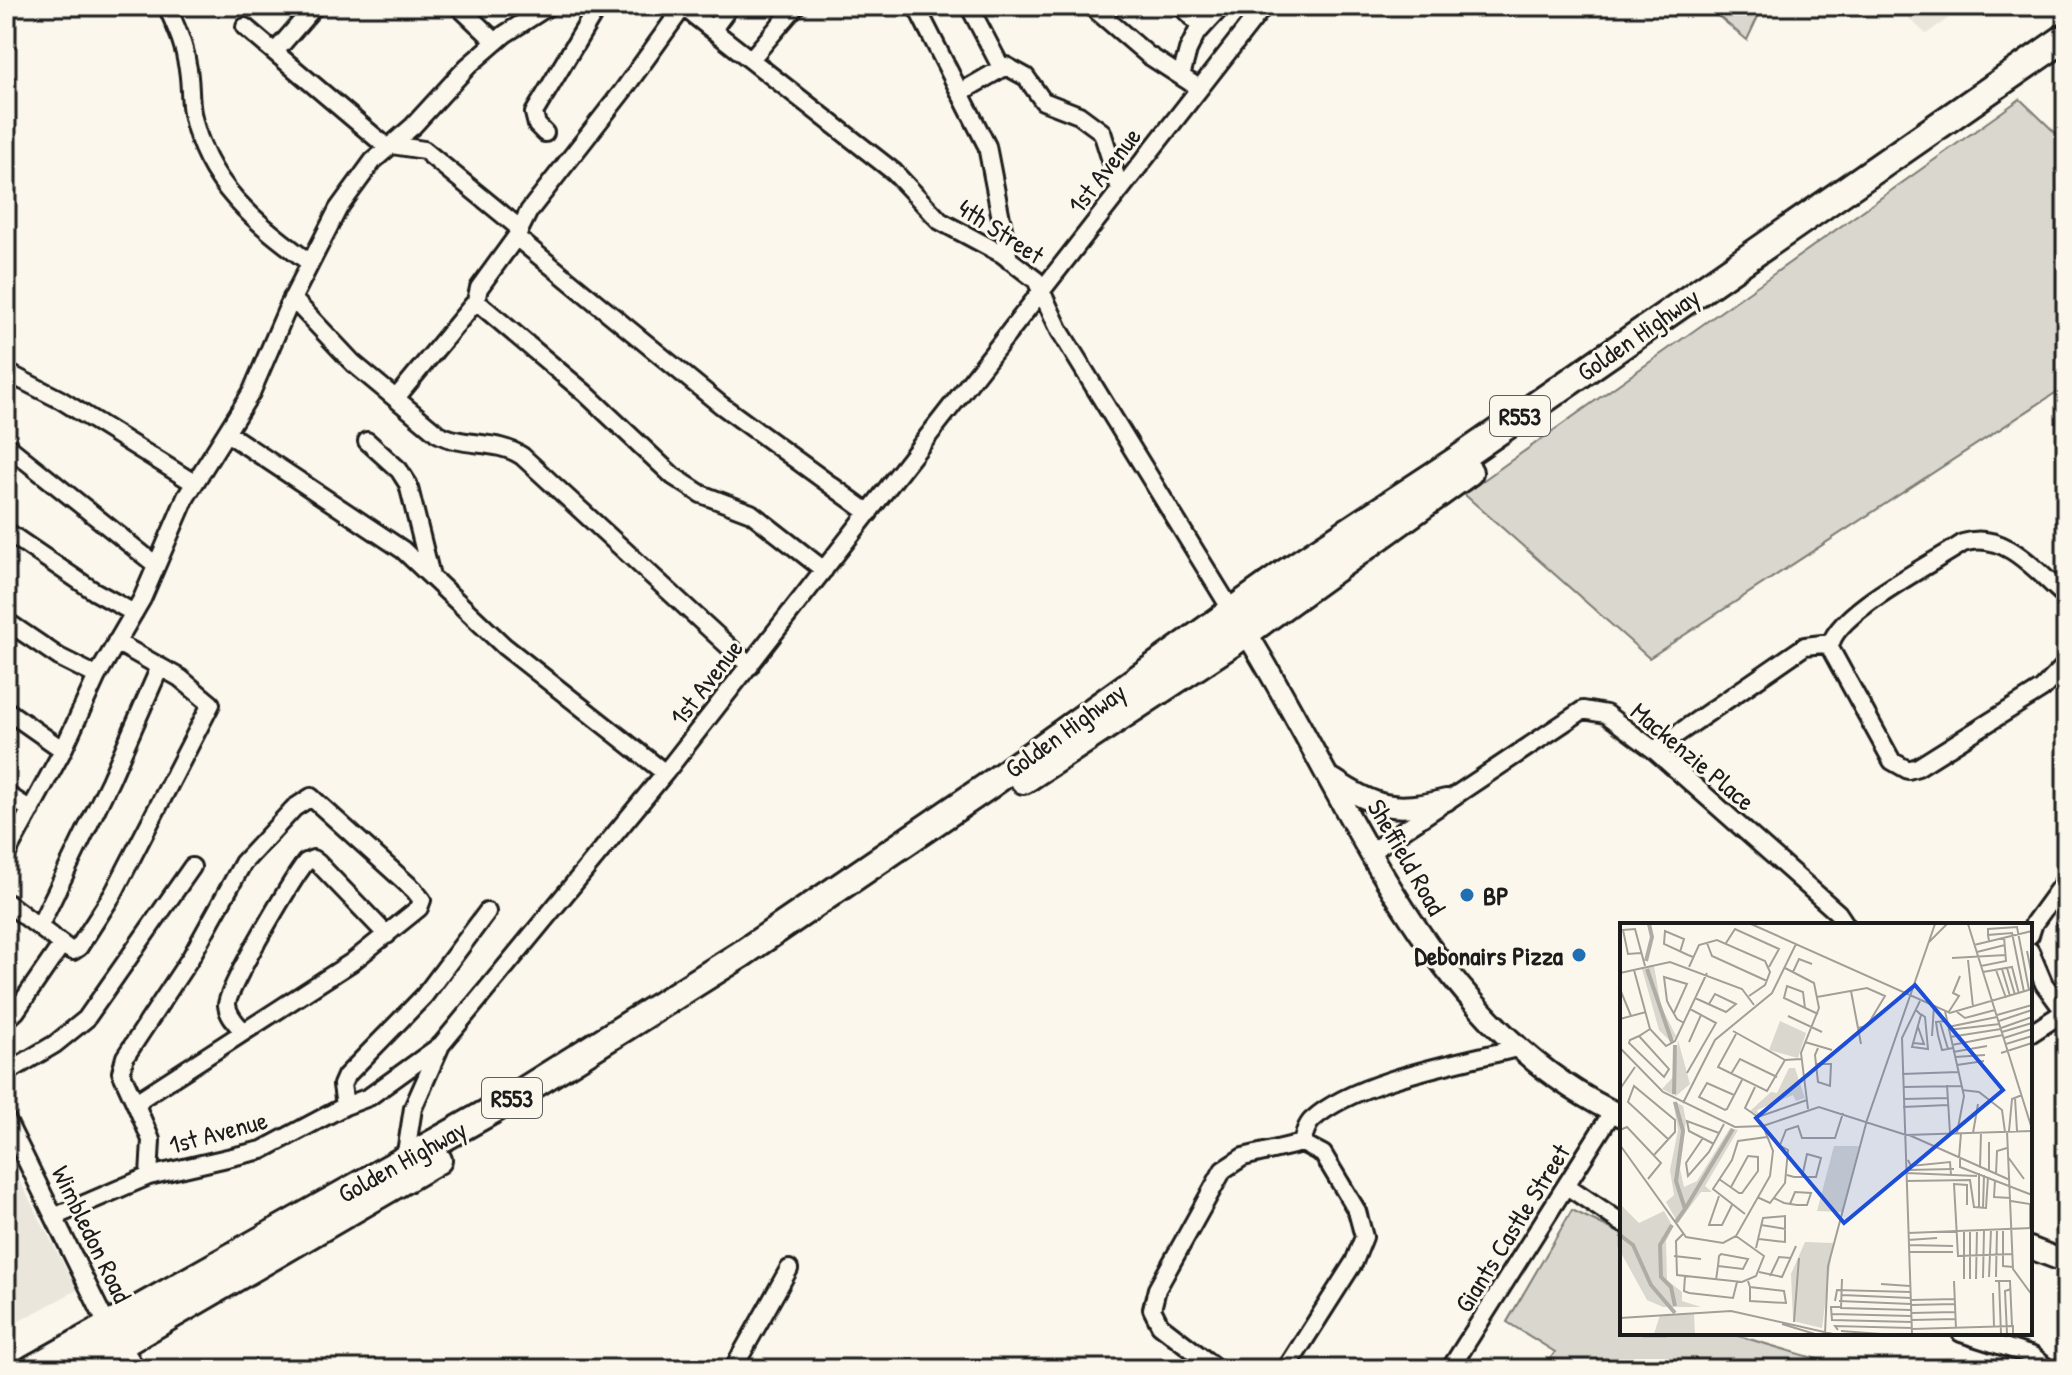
<svg xmlns="http://www.w3.org/2000/svg" width="2072" height="1375" viewBox="0 0 2072 1375" font-family="'Patrick Hand',sans-serif">
  <rect width="100%" height="100%" fill="#fbf7ec"/>
  <filter id="ink" filterUnits="userSpaceOnUse"><feTurbulence type="fractalNoise" baseFrequency=".0125" numOctaves="2"/><feDisplacementMap in="SourceGraphic" scale="16" xChannelSelector="R" yChannelSelector="G"/><feConvolveMatrix kernelMatrix="1 2 1 2 8 2 1 2 1" color-interpolation-filters="sRGB"/></filter>
  <g filter="url(#ink)">
    <path fill="#eae6dc" d="M 1895,6 L 1966,6 L 1926,34 Z
      M 6,1155 L 77,1290 L 6,1328 Z"/>
    <path fill="#dad7ce" stroke="#7b7a75" stroke-width="2" d="M 1706,6 L 1763,6 L 1747,40 Z
      M 2020,99 L 2066,143 L 2066,386 L 1649,658 L 1464,494 Z
      M 1572,1210 L 1622,1234 L 1622,1333 L 1729,1333 L 1850,1369 L 1543,1369 L 1555,1352 L 1507,1322 Z"/>
    <g fill="none" stroke-linecap="round" stroke-linejoin="round">
      <defs>
        <path id="minor" d="M 167,6 C 175,25 184,43 187,64 C 191,80 189,97 192,113 C 206,184 255,222 310,263
          M 458,6 L 496,42
          M 682,6 L 894,172 L 940,221 L 1002,254 L 1036,280 L 1060,331 L 1232,611
          M 916,6 L 987,146 L 1009,260
          M 969,6 L 1002,69
          M 1091,6 L 1148,55 L 1199,88
          M 1181,6 L 1200,26 L 1188,50 L 1181,76
          M 245,27 L 388,148
          M 713,29 L 730,6
          M 1199,31 L 1222,6
          M 275,52 L 315,6
          M 751,59 L 796,6
          M 961,92 L 1006,66 L 1026,77 L 1043,101 L 1079,115 L 1102,132 L 1120,189
          M 545,133 L 537,125 L 534,113 L 598,6
          M 392,145 L 424,150 L 518,227
          M 516,237 L 721,405 L 869,513
          M 292,298 L 353,363 L 437,433 C 463,448 496,439 522,456 L 750,666
          M 476,301 L 585,393 L 673,476 L 701,494 L 751,513 L 824,570
          M 6,372 L 61,400 L 194,483
          M 396,398 L 476,301 L 479,288 L 516,237 L 529,211 L 622,92 L 683,7
          M 227,433 L 403,550 L 504,646 L 665,773
          M 367,441 L 399,470 L 408,484 L 431,576
          M 6,445 L 156,565
          M 6,531 L 94,591 L 134,613
          M 2066,597 C 2036,571 2005,530 1963,543 C 1934,563 1832,614 1830,648 L 1892,761 L 1908,770 L 1918,767 L 2042,689 L 2066,664
          M 6,621 L 59,657 L 97,676
          M 6,710 L 63,750
          M 1654,750 L 1805,646 L 1831,643
          M 6,794 L 31,810
          M 1372,851 L 1583,710 L 1606,714 L 1654,750 L 1838,913 L 1846,925
          M 6,855 L 63,750 L 97,676 L 142,599 L 186,497 L 251,393 L 288,307 L 338,209 L 373,161 L 413,126 L 468,66 L 505,34 L 549,6
          M 6,902 L 67,948 L 73,951 L 79,947 L 113,894 L 211,704 L 180,678 L 116,642
          M 40,925 L 110,781 L 160,667
          M 2030,935 L 2034,923 L 2066,879
          M 2030,951 L 2044,984 L 2066,1014
          M 6,1020 L 16,1011 L 62,944
          M 243,1031 C 237,1024 228,1016 227,1005 C 226,990 293,878 306,862 L 313,859 L 318,863 L 387,935
          M 2030,1034 L 2064,1012
          M 6,1073 L 55,1044 L 86,1019 L 192,867
          M 345,1106 L 342,1085 L 346,1076 L 424,996 L 487,912
          M 137,1107 L 121,1072 L 125,1057 L 191,957 L 243,863 L 294,808 L 311,797 L 414,890 L 422,900 L 419,908 L 352,962 L 142,1098 L 137,1107 L 151,1140 L 149,1176
          M 6,1119 L 107,1325
          M 1302,1143 C 1304,1135 1306,1126 1312,1120 C 1354,1081 1461,1062 1517,1048
          M 405,1159 L 413,1108 L 441,1045
          M 1567,1186 L 1622,1223
          M 56,1216 L 149,1176 L 262,1150 L 345,1106 L 369,1097 L 441,1045 L 665,773 L 1264,6
          M 1961,1333 L 2033,1356 L 2048,1369
          M 733,1369 L 789,1269
          M 1217,1369 L 1160,1325 L 1152,1309 L 1157,1289 L 1223,1170 L 1243,1157 L 1302,1143 L 1323,1154 L 1357,1211 L 1364,1237 L 1354,1262 L 1286,1369
          M 1450,1369 L 1613,1111"/>
        <path id="tertiary" d="M 1239,621 C 1349,793 1425,1026 1622,1116
          M 1334,780 C 1375,808 1397,813 1446,800
          M 2030,1248 L 2066,1262
          M 113,1335 L 134,1369"/>
        <path id="primary" d="M 1024,780 L 1232,643 L 1469,472
          M 32,1369 L 498,1107 L 740,955 L 988,786 L 1288,571 L 1460,458 L 2066,37
          M 79,1369 L 438,1160"/>
      </defs>
      <use href="#minor" stroke="#1c1c1c" stroke-width="22"/>
      <use href="#tertiary" stroke="#1c1c1c" stroke-width="26"/>
      <use href="#primary" stroke="#1c1c1c" stroke-width="32"/>
      <use href="#minor" stroke="#fbf7ec" stroke-width="16"/>
      <use href="#tertiary" stroke="#fbf7ec" stroke-width="20"/>
      <use href="#primary" stroke="#fbf7ec" stroke-width="26"/>
    </g>
  </g>
  <g fill="#1f6fb2" stroke="#fbf7ec" stroke-width="3">
    <circle cx="1467" cy="895" r="8"/>
    <circle cx="1579" cy="955" r="8"/>
  </g>
  <g text-anchor="middle" dominant-baseline="central" stroke-width="6" stroke-linejoin="round" paint-order="stroke">
    <g fill="#fbf7ec" stroke="#5f5e5a" stroke-width="2">
      <rect x="1490" y="396" width="60" height="40" rx="6"/>
      <rect x="482" y="1078" width="60" height="40" rx="6"/>
    </g>
    <g font-size="24" font-weight="bold" fill="#1c1c1c">
      <text x="1520" y="416">R553</text>
      <text x="512" y="1098">R553</text>
    </g>
    <g font-size="26" fill="#1c1c1c" stroke="#fbf7ec">
      <text transform="translate(1104 170) rotate(-52)">1st Avenue</text>
      <text transform="translate(1001 231) rotate(33)">4th Street</text>
      <text transform="translate(1638 334) rotate(-35)">Golden Highway</text>
      <text transform="translate(706 682) rotate(-52)">1st Avenue</text>
      <text transform="translate(1065 730) rotate(-36)">Golden Highway</text>
      <text transform="translate(1693 756) rotate(40)">Mackenzie Place</text>
      <text transform="translate(1407 857) rotate(60)">Sheffield Road</text>
      <text transform="translate(218 1132) rotate(-15)">1st Avenue</text>
      <text transform="translate(402 1161) rotate(-29)">Golden Highway</text>
      <text transform="translate(1512 1228) rotate(-58)">Giants Castle Street</text>
      <text transform="translate(92 1234) rotate(64)">Wimbledon Road</text>
    </g>
    <g font-size="26" font-weight="bold" fill="#1c1c1c" stroke="#fbf7ec" text-anchor="start">
      <text x="1483" y="895">BP</text>
      <text x="1563" y="955" text-anchor="end">Debonairs Pizza</text>
    </g>
  </g>
  <g transform="translate(1620 923)">
    <rect width="412" height="412" fill="#fbf7ec"/>
    <path d="M 34,43 L 41,83 L 56,113 L 51,119 L 39,107 L 22,46 ZM 160,98 L 186,110 L 178,135 L 149,127 ZM 58,117 L 70,161 L 56,173 L 42,166 L 55,152 ZM 169,145 L 175,145 L 185,175 L 176,178 L 173,172 L 137,187 L 139,192 L 130,188 L 151,169 L 157,170 ZM 53,178 L 63,183 L 66,198 L 60,246 L 64,264 L 77,258 L 110,205 L 118,207 L 85,263 L 92,269 L 81,269 L 58,300 L 46,279 L 54,272 L 50,247 L 58,207 ZM 214,223 L 239,223 L 222,289 L 197,288 ZM 0,281 L 19,300 L 44,288 L 53,304 L 46,318 L 47,357 L 62,369 L 62,378 L 81,384 L 43,384 L 27,377 L 0,328 ZM 185,319 L 213,320 L 202,405 L 173,398 L 171,351 ZM 74,390 L 75,411 L 34,411 L 40,392 Z" fill="#dad7ce"/>
    <path fill="none" stroke="#afaca5" stroke-width="4" d="M 26,38 L 32,14 L 29,1M 27,46 L 52,119M 54,171 L 55,122M 55,179 L 63,208 L 56,258 L 65,286 L 56,299M 65,286 L 113,206M 52,302 L 40,322 L 41,354 L 51,364 L 55,383M 0,312 L 13,322 L 31,362 L 55,390"/>
    <path fill="none" stroke="#a29f99" stroke-width="2" d="M 131,1 L 330,90 L 412,66M 348,1 L 412,206M 368,12 L 368,6 L 397,4 L 409,67M 369,18 L 368,12 L 392,10 L 404,69M 87,20 L 92,33 L 147,58M 106,20 L 115,6 L 159,26 L 149,44M 308,20 L 327,1M 354,22 L 412,8M 407,28 L 412,53M 60,29 L 64,16 L 45,8 L 44,21 L 68,32 L 73,34M 357,29 L 385,22M 21,30 L 8,31 L 3,7 L 15,6 L 25,43M 332,35 L 386,32M 348,37 L 353,84M 361,43 L 386,38 L 384,14M 69,44 L 79,22 L 97,17 L 145,38 L 150,49 L 145,62 L 129,73M 165,45 L 194,60 L 199,85 L 181,130 L 188,186M 387,45 L 395,72M 382,46 L 390,73M 14,47 L 30,106 L 46,123 L 55,118 L 87,50M 376,47 L 386,75M 173,49 L 179,36 L 192,41M 363,49 L 392,44 L 399,71M 0,50 L 50,39 L 122,66 L 134,82M 0,66 L 11,93M 231,68 L 241,121M 197,74 L 247,65 L 265,73 L 247,103 L 238,105M 75,75 L 106,89 L 116,81 L 95,71 L 89,81M 185,85 L 183,69 L 167,63 L 164,75 L 198,91M 296,87 L 301,92 L 292,124 L 308,126 L 305,94 L 301,91M 325,88 L 344,173 L 337,210M 337,89 L 345,95 L 375,87M 54,90 L 67,61 L 44,54 L 47,78 L 49,82 L 57,96 L 64,100M 328,90 L 339,73 L 333,70 L 340,53M 377,92 L 412,82M 168,93 L 202,109M 0,96 L 26,89M 327,98 L 316,99 L 318,112 L 322,127 L 333,125M 379,98 L 412,87M 320,99 L 328,126M 328,104 L 377,94M 381,105 L 412,94M 328,107 L 380,101M 113,108 L 165,137 L 181,136M 382,109 L 412,100M 116,111 L 98,144 L 147,168 L 165,137M 19,113 L 49,146 L 44,154 L 9,120 L 10,117 L 19,113 L 30,106M 312,113 L 314,83M 330,114 L 381,106M 384,115 L 412,106M 69,119 L 81,92M 185,119 L 212,127M 293,120 L 304,121 L 298,104M 386,121 L 412,113M 332,122 L 383,112M 0,125 L 43,169 L 115,204 L 143,203 L 199,184 L 286,212 L 412,208M 333,129 L 367,123M 381,130 L 412,120M 335,134 L 365,132M 196,141 L 211,141 L 210,163 L 198,159 L 195,132 L 198,125M 337,142 L 364,138M 67,150 L 96,100 L 70,86M 111,151 L 120,136 L 157,154M 282,151 L 338,149M 327,162 L 330,210M 135,164 L 125,185 L 138,194 L 187,177M 283,164 L 341,163M 0,166 L 15,144M 342,167 L 359,169 L 382,187 L 385,209M 114,172 L 87,160 L 79,174 L 105,187 L 107,186 L 122,157M 395,175 L 397,208M 283,176 L 327,175M 63,180 L 95,117 L 152,70 L 176,21M 283,184 L 328,182M 0,207 L 7,204 L 41,240 L 28,256M 387,208 L 393,346 L 412,372M 389,208 L 392,176 L 402,172M 353,210 L 358,181M 289,212 L 390,257M 83,215 L 66,240 L 68,253 L 89,229 L 104,201M 369,219 L 369,248M 94,221 L 69,208 L 67,198 L 99,210M 0,222 L 66,314 L 103,320 L 116,313 L 150,253 L 153,228 L 143,203M 160,222 L 166,207 L 178,203 L 182,215 L 215,215 L 223,190M 34,232 L 54,210 L 55,209 L 55,197 L 14,163 L 8,179 L 48,216M 388,234 L 404,256M 339,235 L 341,210M 340,236 L 340,244 L 412,272M 288,237 L 291,243 L 330,239 L 331,252M 360,245 L 361,209M 286,247 L 334,246M 286,250 L 357,253M 359,250 L 359,285M 376,251 L 377,228 L 387,225M 167,252 L 174,254 L 196,254 L 201,235 L 187,231 L 182,254M 99,256 L 119,270 L 122,270 L 138,248 L 138,234 L 128,233 L 111,264M 375,257 L 374,274 L 391,275M 286,258 L 350,257 L 354,284 L 366,285 L 368,254M 99,273 L 89,302 L 102,302 L 112,282M 137,274 L 150,280 L 165,260 L 168,227 L 159,222M 154,275 L 164,280 L 177,282 L 187,282 L 191,270 L 175,269 L 170,281M 391,278 L 410,281 L 410,305M 363,285 L 364,252M 125,291 L 93,266 L 112,237 L 118,218 L 147,214M 141,302 L 166,306M 383,306 L 383,343 L 393,344M 344,308 L 344,356M 288,310 L 412,305M 63,311 L 56,318 L 57,352 L 122,359 L 136,353 L 144,333 L 116,313M 288,317 L 317,315M 289,322 L 333,323M 136,325 L 143,295 L 165,293 L 165,319 L 139,316M 289,329 L 333,329M 54,333 L 81,336M 337,333 L 393,331M 338,333 L 334,261 L 347,262 L 347,282M 139,349 L 162,354 L 176,323M 65,353 L 64,368 L 69,370 L 113,375 L 117,359M 150,353 L 159,334 L 171,335M 369,354 L 371,307M 376,354 L 377,307M 363,355 L 364,307M 222,356 L 221,385 L 291,387M 350,356 L 350,307M 356,356 L 357,307M 96,357 L 98,343 L 99,333 L 101,331 L 128,336 L 123,346 L 98,343M 379,357 L 381,411M 128,358 L 130,364 L 164,368 L 166,380 L 130,378 L 130,364M 334,358 L 336,406M 375,358 L 390,358 L 392,403M 261,361 L 290,363M 373,370 L 374,404M 222,372 L 291,375M 291,377 L 335,376M 215,378 L 217,367 L 290,369M 219,378 L 291,381M 291,382 L 335,381M 221,384 L 211,384 L 212,397 L 292,399M 291,390 L 335,389M 212,391 L 291,393M 0,395 L 111,388 L 213,411M 292,397 L 335,396M 174,399 L 179,335M 162,401 L 195,411M 292,406 L 393,403 L 393,411M 218,407 L 215,403 L 292,405M 221,408 L 261,411M 205,411 L 208,343 L 247,197 L 315,1M 292,411 L 282,115 L 300,78M 387,411 L 385,368 L 391,366"/>
    <path fill="#1d4ed8" fill-opacity="0.15" stroke="#1d4ed8" stroke-width="4" d="M 295,62 L 383,167 L 224,300 L 136,195 Z"/>
    <rect width="412" height="412" fill="none" stroke="#1c1c1c" stroke-width="4"/>
  </g>
  <rect width="2072" height="1375" fill="none" stroke="#fbf7ec" stroke-width="32"/>
  <rect x="16" y="16" width="2040" height="1343" fill="none" stroke="#1c1c1c" stroke-width="3" filter="url(#ink)"/>
</svg>
